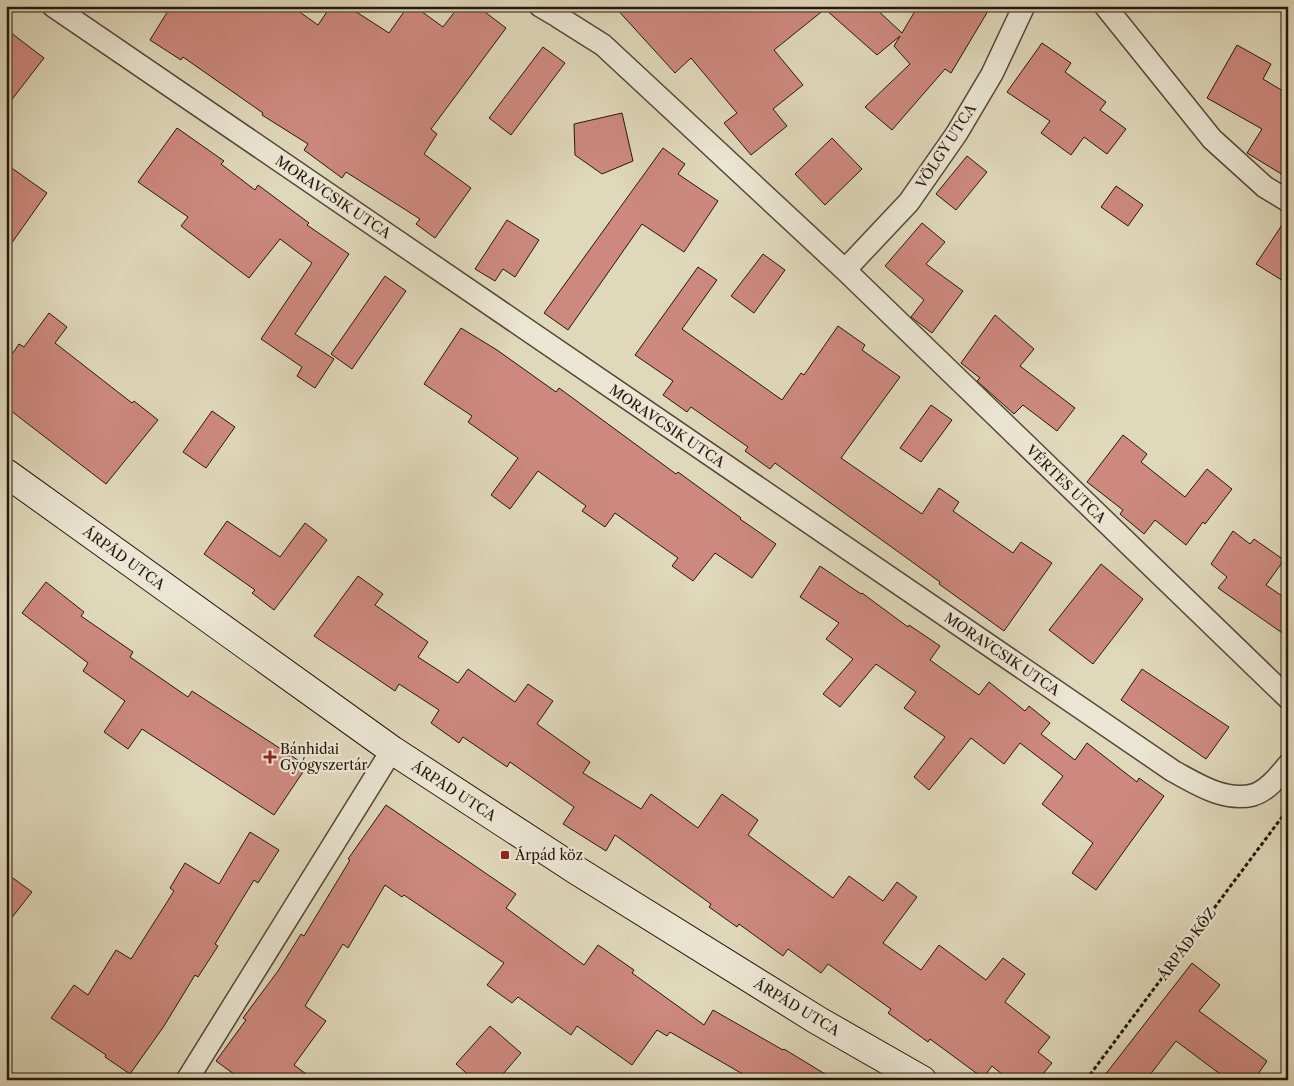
<svg xmlns="http://www.w3.org/2000/svg" width="1294" height="1086" viewBox="0 0 1294 1086" font-family="'Libre Caslon Text',serif">
  <rect width="100%" height="100%" fill="#e0d8bb"/>
  <filter id="stains"><feTurbulence type="fractalNoise" baseFrequency=".004" numOctaves="4"/><feColorMatrix values="0 0 0 0 .2 0 0 0 0 .09 0 0 0 0 .02 0 0 0 .5 -.17"/></filter>
  <radialGradient id="worn" r=".72"><stop offset=".6" stop-color="#630" stop-opacity="0"/><stop offset="1" stop-color="#630" stop-opacity=".3"/></radialGradient>
  <path fill="#cd897f" stroke="#26170c" d="M 171,6 L 291,6 L 318,25 L 331,6 L 347,6 L 389,33 L 408,6 L 414,6 L 443,27 L 459,6 L 477,6 L 506,28 L 431,129 L 437,134 L 424,154 L 471,188 L 435,238 L 416,224 L 420,219 L 346,172 L 342,178 L 304,150 L 308,144 L 262,115 L 263,113 L 183,57 L 181,60 L 150,40 Z
    M 614,6 L 873,6 L 902,33 L 918,6 L 991,6 L 951,73 L 945,69 L 892,130 L 865,107 L 910,64 L 894,46 L 900,36 L 877,55 L 825,9 L 774,50 L 803,85 L 773,109 L 787,126 L 751,155 L 724,123 L 737,113 L 691,58 L 675,73 Z
    M 6,29 L 44,58 L 6,107 Z
    M 1042,43 L 1071,63 L 1065,72 L 1106,102 L 1100,110 L 1126,129 L 1107,154 L 1084,137 L 1071,155 L 1041,133 L 1050,121 L 1007,92 Z
    M 1237,45 L 1271,64 L 1263,79 L 1288,94 L 1288,178 L 1247,153 L 1262,129 L 1207,98 Z
    M 543,47 L 565,63 L 511,135 L 489,118 Z
    M 622,113 L 633,161 L 602,174 L 575,155 L 574,124 Z
    M 177,128 L 224,161 L 221,164 L 255,190 L 258,185 L 309,223 L 307,225 L 349,254 L 295,334 L 334,359 L 315,388 L 297,376 L 302,367 L 261,339 L 312,263 L 280,239 L 249,278 L 181,226 L 188,217 L 138,182 Z
    M 832,138 L 862,169 L 825,205 L 795,174 Z
    M 663,148 L 685,164 L 678,174 L 718,201 L 684,252 L 642,224 L 568,330 L 544,313 Z
    M 967,156 L 987,172 L 956,210 L 936,194 Z
    M 6,164 L 47,193 L 6,251 Z
    M 1116,186 L 1143,205 L 1128,226 L 1101,207 Z
    M 1288,216 L 1288,284 L 1256,264 Z
    M 507,220 L 539,240 L 515,277 L 503,269 L 495,281 L 475,269 Z
    M 922,223 L 945,242 L 926,264 L 963,291 L 932,333 L 911,317 L 924,300 L 885,266 Z
    M 763,254 L 785,270 L 754,313 L 731,296 Z
    M 698,267 L 717,280 L 682,329 L 782,400 L 801,373 L 804,375 L 838,326 L 865,345 L 862,350 L 900,377 L 841,458 L 922,514 L 939,488 L 959,502 L 953,511 L 1013,553 L 1021,542 L 1052,563 L 1004,631 L 939,584 L 940,582 L 775,463 L 770,469 L 745,451 L 748,447 L 691,407 L 687,412 L 663,395 L 673,381 L 635,355 Z
    M 385,276 L 406,291 L 352,369 L 331,354 Z
    M 49,313 L 67,327 L 55,343 L 132,403 L 134,401 L 158,420 L 106,484 L 6,407 L 6,363 L 19,344 L 24,347 Z
    M 995,315 L 1034,349 L 1020,366 L 1075,408 L 1057,431 L 1023,405 L 1014,414 L 977,381 L 980,378 L 961,363 Z
    M 461,328 L 497,350 L 556,392 L 559,388 L 676,474 L 678,472 L 741,518 L 740,519 L 776,544 L 752,578 L 715,553 L 693,581 L 672,566 L 678,558 L 615,513 L 605,527 L 582,511 L 586,506 L 538,471 L 510,509 L 491,495 L 518,458 L 468,422 L 472,416 L 424,384 Z
    M 931,405 L 952,420 L 921,462 L 900,448 Z
    M 212,411 L 235,427 L 206,468 L 183,452 Z
    M 1123,435 L 1147,454 L 1141,462 L 1185,497 L 1207,469 L 1232,489 L 1205,524 L 1203,522 L 1186,545 L 1155,520 L 1144,534 L 1120,514 L 1123,510 L 1087,482 Z
    M 227,521 L 280,557 L 305,523 L 327,540 L 274,610 L 252,593 L 255,590 L 204,554 Z
    M 1233,531 L 1250,544 L 1254,539 L 1284,560 L 1266,585 L 1288,600 L 1288,637 L 1218,588 L 1227,577 L 1211,564 Z
    M 1101,564 L 1143,599 L 1093,664 L 1049,630 Z
    M 820,566 L 861,594 L 862,593 L 908,627 L 909,625 L 940,646 L 930,660 L 979,695 L 989,682 L 1025,711 L 1029,706 L 1050,723 L 1041,734 L 1075,760 L 1087,743 L 1137,782 L 1139,778 L 1164,796 L 1096,890 L 1072,873 L 1093,843 L 1042,804 L 1063,776 L 1020,743 L 1004,764 L 971,738 L 929,790 L 914,777 L 945,737 L 904,708 L 916,692 L 876,664 L 840,707 L 823,694 L 853,659 L 826,639 L 839,623 L 800,597 Z
    M 358,576 L 383,594 L 375,605 L 428,642 L 418,657 L 458,683 L 468,669 L 515,702 L 528,684 L 553,701 L 537,724 L 590,762 L 583,773 L 641,809 L 651,794 L 698,828 L 722,794 L 758,820 L 748,835 L 833,898 L 849,876 L 883,901 L 897,882 L 917,897 L 883,943 L 921,970 L 939,945 L 986,980 L 1003,958 L 1025,974 L 1005,1002 L 1050,1037 L 1038,1052 L 1052,1063 L 1038,1080 L 1009,1080 L 992,1066 L 983,1078 L 930,1039 L 928,1042 L 888,1013 L 891,1009 L 828,964 L 821,973 L 788,949 L 783,956 L 739,924 L 737,927 L 709,907 L 711,904 L 615,835 L 606,851 L 563,824 L 574,807 L 510,762 L 507,767 L 463,737 L 459,743 L 431,723 L 439,710 L 399,684 L 395,691 L 314,636 Z
    M 46,582 L 84,612 L 81,616 L 133,652 L 130,657 L 188,697 L 192,691 L 307,766 L 274,815 L 142,729 L 128,749 L 104,732 L 125,701 L 83,671 L 88,663 L 22,613 Z
    M 1142,669 L 1229,727 L 1206,759 L 1121,700 Z
    M 386,805 L 516,894 L 506,908 L 584,965 L 598,945 L 634,970 L 632,973 L 704,1025 L 713,1010 L 783,1050 L 784,1049 L 835,1080 L 753,1080 L 670,1032 L 667,1036 L 657,1030 L 632,1065 L 577,1026 L 571,1035 L 518,997 L 512,1003 L 487,985 L 504,963 L 404,895 L 402,897 L 385,885 L 348,948 L 343,944 L 305,1006 L 326,1021 L 294,1065 L 314,1080 L 242,1080 L 216,1061 L 246,1020 L 243,1018 L 278,971 L 301,934 L 304,936 L 350,860 L 348,859 Z
    M 250,832 L 279,850 L 258,883 L 254,880 L 215,944 L 218,946 L 198,977 L 195,975 L 164,1026 L 130,1074 L 105,1057 L 106,1055 L 51,1018 L 74,985 L 88,995 L 116,950 L 131,959 L 174,891 L 170,888 L 185,863 L 219,884 Z
    M 6,873 L 32,892 L 6,925 Z
    M 1192,963 L 1220,985 L 1199,1011 L 1267,1061 L 1254,1080 L 1228,1080 L 1176,1041 L 1146,1080 L 1101,1080 Z
    M 490,1026 L 521,1053 L 498,1080 L 474,1080 L 456,1064 Z"/>
  <g fill="none" stroke-linecap="round" stroke-linejoin="round">
    <defs>
      <path id="street" d="M 53,6 L 1173,771 C 1197,784 1224,802 1253,795 C 1267,791 1279,776 1288,765
        M 540,6 L 557,16 L 603,45 L 845,270 L 1288,698
        M 1105,6 L 1212,139 L 1265,187 L 1288,201
        M 845,270 L 909,202 L 957,133 L 992,74 L 1024,6
        M 187,1080 L 392,750"/>
      <path id="secondary" d="M 6,473 L 392,750 L 576,870 L 817,1020 L 922,1080"/>
    </defs>
    <use href="#street" stroke="#544738" stroke-width="24"/>
    <use href="#secondary" stroke="#26170c" stroke-width="30"/>
    <path stroke="#26170c" stroke-width="3" stroke-dasharray="4 2.5" stroke-linecap="butt" d="M 1086,1080 L 1288,809"/>
    <use href="#street" stroke="#ebe6d3" stroke-width="21"/>
    <use href="#secondary" stroke="#ebe6d3" stroke-width="28"/>
  </g>
  <g fill="#8f2418" stroke="#ebe6d3" stroke-width="2">
    <path d="M267.5 749.5h5v5h5v5h-5v5h-5v-5h-5v-5h5z"/>
    <rect x="500" y="850" width="10" height="10" rx="2.5"/>
  </g>
  <g text-anchor="middle" dominant-baseline="central" stroke-width="4.5" stroke-linejoin="round" paint-order="stroke">
    <g font-size="14" fill="#26170c" stroke="#ebe6d3">
      <text transform="translate(946 146) rotate(-57)">VÖLGY UTCA</text>
      <text transform="translate(333 197) rotate(34)">MORAVCSIK UTCA</text>
      <text transform="translate(667 426) rotate(34)">MORAVCSIK UTCA</text>
      <text transform="translate(1066 484) rotate(44)">VÉRTES UTCA</text>
      <text transform="translate(124 558) rotate(36)">ÁRPÁD UTCA</text>
      <text transform="translate(1002 654) rotate(34)">MORAVCSIK UTCA</text>
      <text transform="translate(454 791) rotate(33)">ÁRPÁD UTCA</text>
      <text transform="translate(1187 944) rotate(-53)">ÁRPÁD KÖZ</text>
      <text transform="translate(797 1007) rotate(31)">ÁRPÁD UTCA</text>
    </g>
    <g font-size="14" fill="#26170c" stroke="#ebe6d3" text-anchor="start">
      <text x="280" y="749">Bánhidai<tspan x="280" dy="16">Gyógyszertár</tspan></text>
      <text x="515" y="855">Árpád köz</text>
    </g>
  </g>
  <rect width="1294" height="1086" fill="none" stroke="#e0d8bb" stroke-width="25"/>
  <rect x="8" y="8" width="1279" height="1071" fill="none" stroke="#26170c" stroke-width="2.5"/>
  <rect x="12" y="12" width="1269" height="1061" fill="none" stroke="#26170c"/>
  <rect width="100%" height="100%" filter="url(#stains)"/>
  <rect width="100%" height="100%" fill="url(#worn)"/>
</svg>
